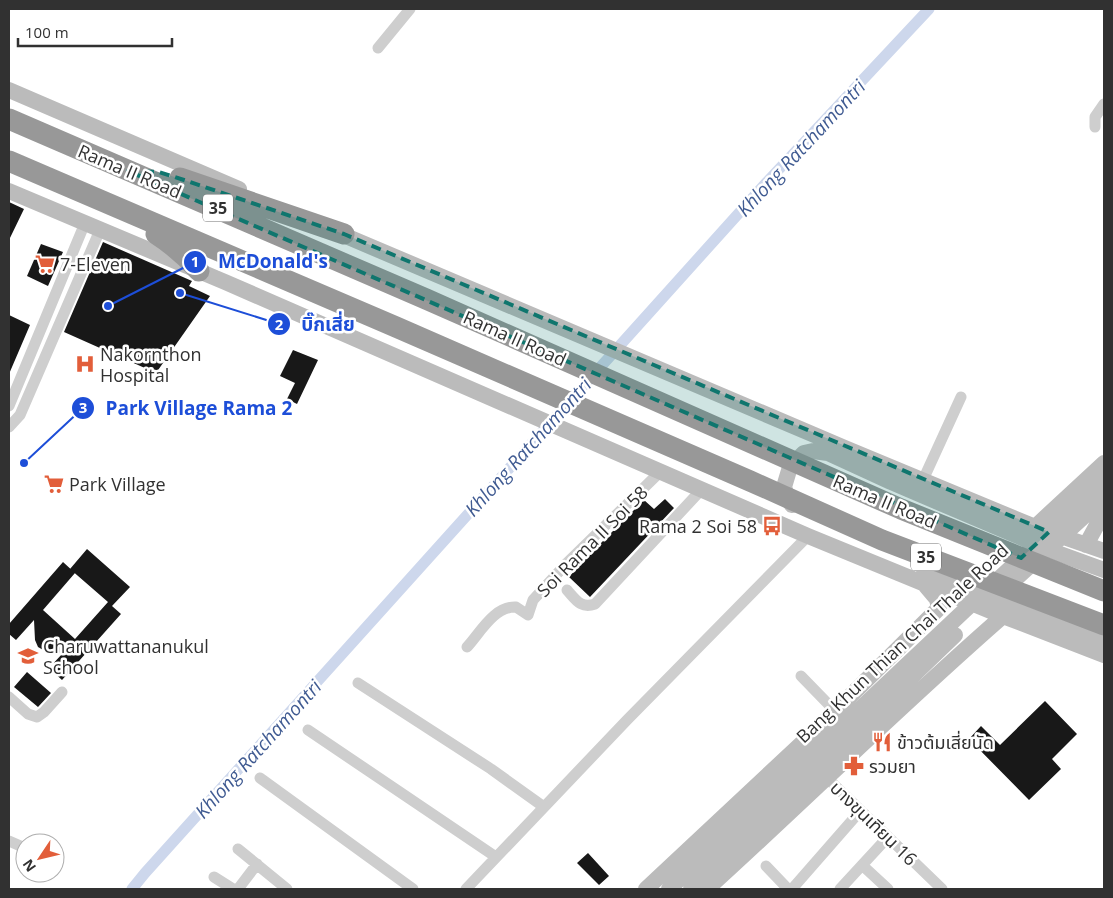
<svg xmlns="http://www.w3.org/2000/svg" width="1113" height="898" viewBox="0 0 1113 898" font-family="'Open Sans','Noto Sans Thai',sans-serif">
  <rect width="100%" height="100%" fill="#fff"/>
  <g fill="none" stroke-linecap="round" stroke-linejoin="round">
    <path stroke="#cdd7ec" stroke-width="11" d="M 132,889 L 145,873 L 766,183 L 929,9"/>
  </g>
  <path fill="#181818" d="M 9,202 L 24,209 L 9,240 Z
    M 103,242 L 192,281 L 189,286 L 210,296 L 156,373 L 64,332 Z
    M 41,244 L 63,252 L 48,286 L 27,276 Z
    M 9,315 L 30,325 L 9,374 Z
    M 293,350 L 318,360 L 297,404 L 287,399 L 295,383 L 280,376 Z
    M 665,499 L 674,508 L 590,597 L 569,577 L 588,556 L 644,500 L 654,509 Z
    M 87,549 L 130,587 L 112,606 L 121,614 L 62,680 L 49,668 L 63,653 L 45,651 L 38,647 L 35,640 L 34,620 L 16,640 L 9,634 L 9,624 L 63,562 L 75,573 L 43,610 L 75,639 L 108,602 L 70,569 Z
    M 27,672 L 51,693 L 38,707 L 14,687 Z
    M 1045,701 L 1077,734 L 1052,759 L 1061,769 L 1029,800 L 969,739 L 981,726 L 1000,745 Z
    M 588,853 L 609,876 L 599,885 L 577,863 Z"/>
  <g fill="none" stroke-linecap="round" stroke-linejoin="round">
    <path stroke="#cecece" stroke-width="11" d="M 378,48 L 410,9
      M 1095,127 L 1095,117 L 1104,104
      M 9,406 L 85,223
      M 9,427 L 20,415 L 100,230
      M 923,480 L 961,397
      M 567,590 C 576,600 581,609 595,604 L 702,489
      M 467,647 C 480,633 494,606 516,607 L 528,615 L 533,600 L 566,564 L 661,471
      M 801,676 L 835,711
      M 358,683 L 491,769 L 544,807
      M 9,697 L 28,714 L 37,717 L 44,712 L 62,692
      M 308,730 L 496,857
      M 260,778 L 413,889
      M 827,778 L 942,889
      M 9,841 L 25,848
      M 238,849 L 287,889
      M 862,865 L 888,889
      M 766,866 L 788,889
      M 214,877 L 233,889
      M 238,889 L 257,864
      M 466,889 L 627,720 L 808,536
      M 792,889 L 855,817
      M 840,889 L 887,838"/>
    <path stroke="#bbb" stroke-width="16" d="M 9,90 L 239,189
      M 9,191 L 225,282 L 808,536 L 1003,616 L 1104,655
      M 334,231 L 845,448 L 1035,527 L 1104,551
      M 792,505 L 788,499 L 784,487 L 790,467 L 804,453 L 813,451 L 828,453 L 891,482 L 1060,554 L 1104,570
      M 1035,527 L 1104,463
      M 1086,545 L 1098,523 L 1104,517
      M 922,566 L 1104,641
      M 999,594 L 1104,498
      M 646,889 L 816,730 L 936,611 L 939,608 L 937,599 L 926,586
      M 669,889 L 965,610 L 1104,482
      M 691,889 L 955,635
      M 707,889 C 806,799 902,704 1003,616"/>
    <path stroke="#989898" stroke-width="21" d="M 9,119 L 426,299 L 901,509 L 1104,591
      M 9,161 L 396,327 L 750,481 L 882,540 L 1104,625
      M 180,178 L 344,234
      M 156,234 C 173,245 186,256 199,271"/>
  </g>
  <path fill="#0f766e" fill-opacity="0.2" stroke="#0f766e" stroke-width="4" stroke-dasharray="10 6" stroke-linejoin="round" d="M 128,171 L 159,172 L 184,180 L 344,234 L 1049,532 L 1021,558 Z"/>
  <defs>
    <symbol id="supermarket-bare" viewBox="-9 -9 18 18"><path d="M-6-5.5h2.5l.6 2H6L4.5 2H-2.5L-4.4-4H-6ZM-1.5 3.2a1.3 1.3 0 1 0 .1 0ZM3 3.2a1.3 1.3 0 1 0 .1 0Z" fill="#e25e3a" stroke="#fff" stroke-width="2.5" paint-order="stroke"/></symbol>
    <symbol id="hospital-bare" viewBox="-9 -9 18 18"><path d="M-5-5h3v3.5h4V-5h3V5h-3V1.5h-4V5h-3Z" fill="#e25e3a" stroke="#fff" stroke-width="2.5" paint-order="stroke"/></symbol>
    <symbol id="bus-bare" viewBox="-9 -9 18 18"><path d="M-5-6H5V4H4V6H2V4H-2V6H-4V4H-5ZM-3.5-4V0h7V-4ZM-3.5 1.2v1.5H-2V1.2ZM2 1.2v1.5H3.5V1.2Z" fill="#e25e3a" stroke="#fff" stroke-width="2.5" paint-order="stroke"/></symbol>
    <symbol id="school-bare" viewBox="-9 -9 18 18"><path d="M0-5L7-2L0 1L-7-2ZM-4 1L0 2.5L4 1V4Q0 6-4 4Z" fill="#e25e3a" stroke="#fff" stroke-width="2.5" paint-order="stroke"/></symbol>
    <symbol id="restaurant-bare" viewBox="-9 -9 18 18"><path d="M-5-6h1v4h1v-4h1v4h1v-4h1v5L-1.5 .5V6h-2V.5L-5-1ZM5-6V6H3V1.5H1.5Q1.5-4 5-6Z" fill="#e25e3a" stroke="#fff" stroke-width="2.5" paint-order="stroke"/></symbol>
    <symbol id="pharmacy-bare" viewBox="-9 -9 18 18"><path d="M-2-6h4v4h4v4h-4v4h-4v-4h-4v-4h4Z" fill="#e25e3a" stroke="#fff" stroke-width="2.5" paint-order="stroke"/></symbol>
  </defs>
  <g fill-rule="evenodd">
    <use href="#supermarket-bare" x="31" y="250" width="28" height="28"/>
    <use href="#hospital-bare" x="71" y="350" width="28" height="28"/>
    <use href="#supermarket-bare" x="40" y="470" width="28" height="28"/>
    <use href="#bus-bare" x="758" y="512" width="28" height="28"/>
    <use href="#school-bare" x="14" y="642" width="28" height="28"/>
    <use href="#restaurant-bare" x="868" y="728" width="28" height="28"/>
    <use href="#pharmacy-bare" x="840" y="752" width="28" height="28"/>
  </g>
  <g text-anchor="middle" dominant-baseline="central" stroke-width="5" stroke-linejoin="round" paint-order="stroke">
    <g fill="#fff" stroke="#6f6f6f" stroke-width="1">
      <rect x="203" y="194.5" width="30" height="27" rx="4"/>
      <rect x="911" y="543.5" width="30" height="27" rx="4"/>
    </g>
    <g font-size="16" font-weight="bold" fill="#313131">
      <text x="218" y="208">35</text>
      <text x="926" y="557">35</text>
    </g>
    <g font-size="18" fill="#313131" stroke="#fff">
      <text transform="translate(130 171) rotate(23)">Rama II Road</text>
      <text transform="translate(515 338) rotate(24)">Rama II Road</text>
      <text transform="translate(885 501) rotate(23)">Rama II Road</text>
      <text transform="translate(592 541) rotate(-45)">Soi Rama II Soi 58</text>
      <text transform="translate(902 643) rotate(-43)">Bang Khun Thian Chai Thale Road</text>
      <text transform="translate(874 823) rotate(44)">บางขุนเทียน 16</text>
    </g>
    <g font-size="18" fill="#313131" stroke="#fff" text-anchor="start">
      <text x="60" y="264">7-Eleven</text>
      <text x="100" y="354">Nakornthon<tspan x="100" dy="21">Hospital</tspan></text>
      <text x="69" y="484">Park Village</text>
      <text x="757" y="526" text-anchor="end">Rama 2 Soi 58</text>
      <text x="43" y="646">Charuwattananukul<tspan x="43" dy="21">School</tspan></text>
      <text x="897" y="742">ข้าวต้มเสี่ยนัด</text>
      <text x="869" y="766">รวมยา</text>
    </g>
    <g font-size="19" font-style="italic" fill="#405b92" stroke="#fff">
      <text transform="translate(801 148) rotate(-47)">Khlong Ratchamontri</text>
      <text transform="translate(528 447) rotate(-48)">Khlong Ratchamontri</text>
      <text transform="translate(258 749) rotate(-48)">Khlong Ratchamontri</text>
    </g>
  </g>
  <path fill="none" stroke="#1d4ed8" stroke-width="2" d="M108 306L195 262M180 293L279 324M24 463L83 408"/>
  <g fill="#1d4ed8" stroke="#fff" stroke-width="2">
    <circle cx="108" cy="306" r="5"/>
    <circle cx="180" cy="293" r="5"/>
    <circle cx="24" cy="463" r="5"/>
    <circle cx="195" cy="262" r="12"/>
    <circle cx="279" cy="324" r="12"/>
    <circle cx="83" cy="408" r="12"/>
  </g>
  <g font-size="15" text-anchor="middle" font-weight="bold" fill="#fff">
    <text x="195" y="267">1</text>
    <text x="279" y="330">2</text>
    <text x="83" y="413">3</text>
  </g>
  <g font-size="19" text-anchor="middle" font-weight="bold" fill="#1d4ed8" stroke="#fff" stroke-width="5" stroke-linejoin="round" paint-order="stroke">
    <text x="273" y="268">McDonald's</text>
    <text x="328" y="331">บิ๊กเสี่ย</text>
    <text x="199" y="415">Park Village Rama 2</text>
  </g>
  <rect width="1113" height="898" fill="none" stroke="#313131" stroke-width="20"/>
  <g transform="translate(40 858) rotate(235)"><circle r="24" fill="#ffffff" stroke="#adadad"/>
  <path d="M0-4L9 19L0 12L-9 19Z" fill="#e25e3a"/>
  <text y="-8" font-size="14" font-weight="bold" text-anchor="middle" fill="#313131">N</text>
  </g>
  <path d="M18 38v8h154v-8" fill="none" stroke="#313131" stroke-width="2.5"/>
  <text x="25" y="38" font-size="15" fill="#313131" stroke="#ffffff" stroke-width="4" paint-order="stroke">100 m</text>
</svg>
